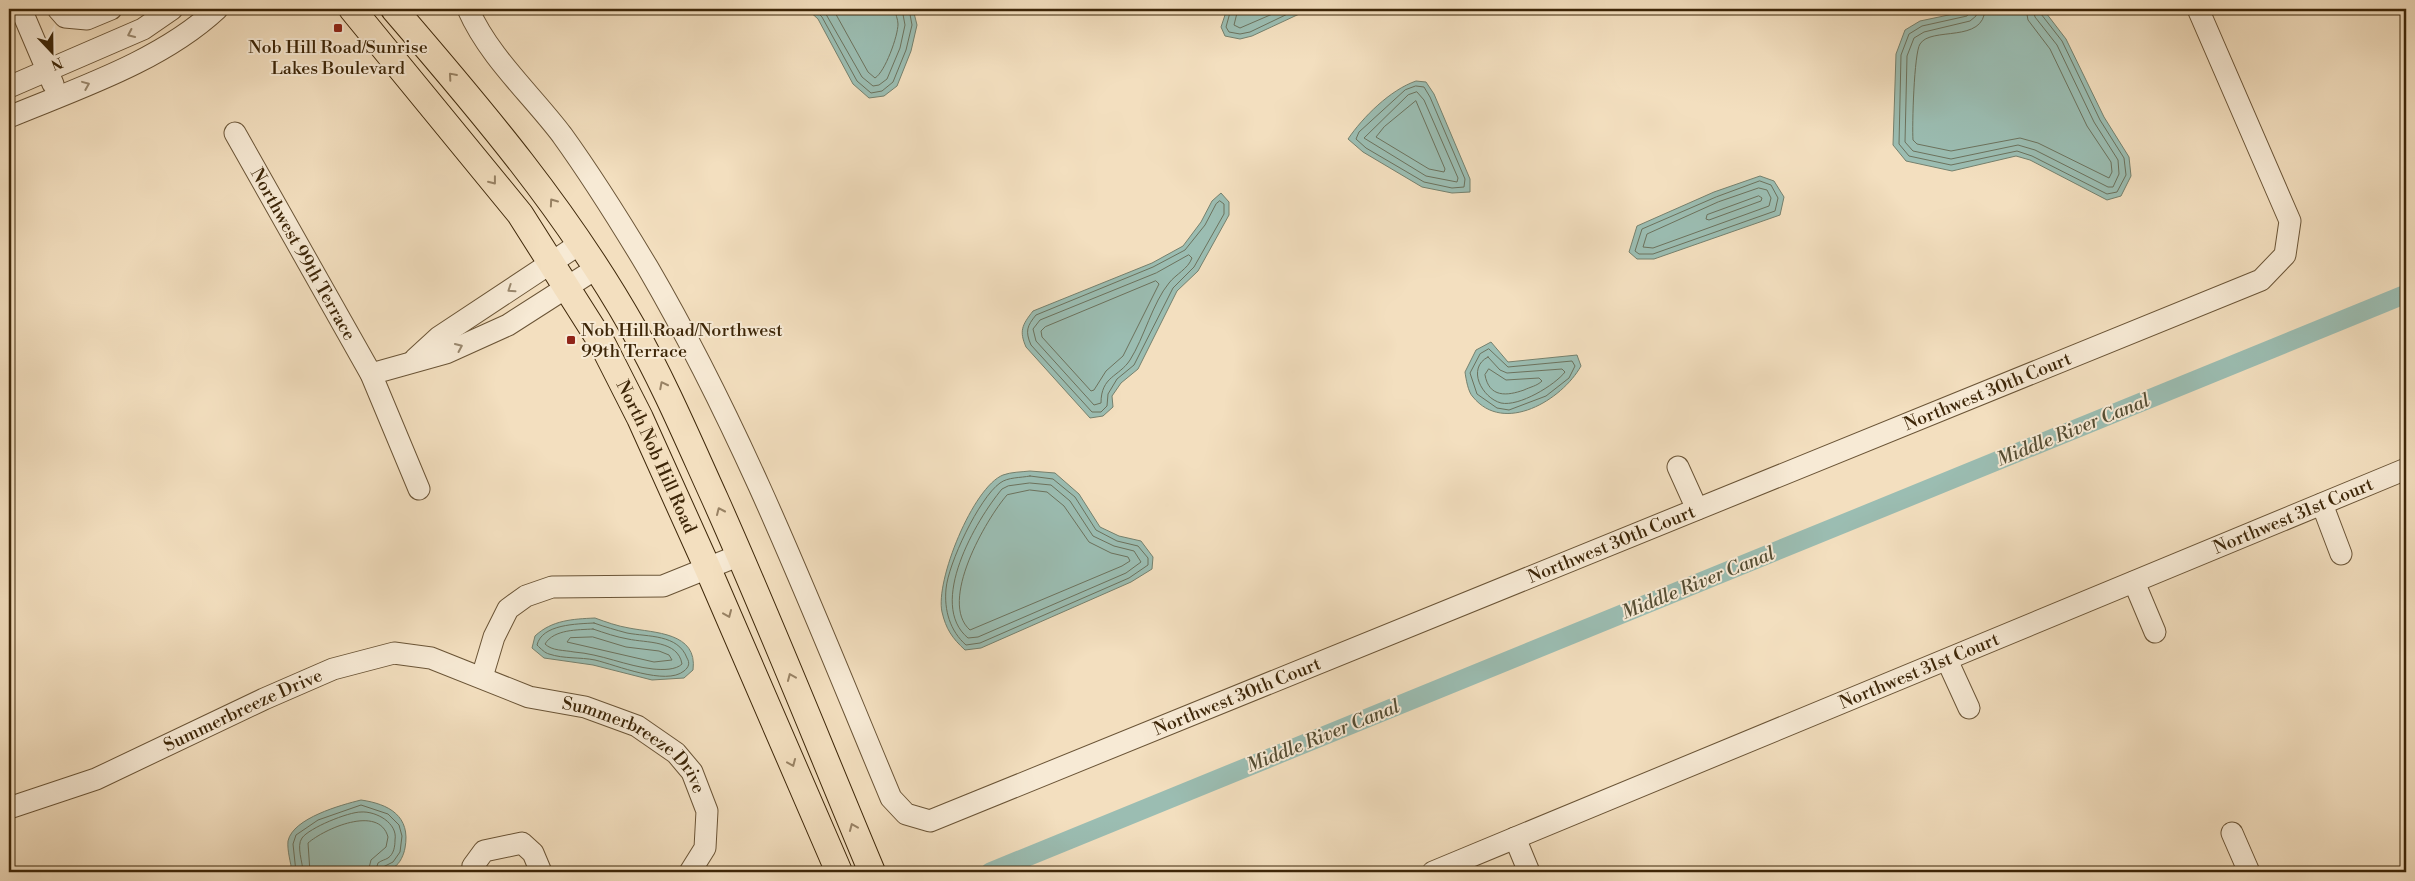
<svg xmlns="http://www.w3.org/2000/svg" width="2415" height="881" viewBox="0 0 2415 881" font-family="'Libre Bodoni',serif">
  <rect width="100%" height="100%" fill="#f3dfbf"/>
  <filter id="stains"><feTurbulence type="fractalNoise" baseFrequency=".004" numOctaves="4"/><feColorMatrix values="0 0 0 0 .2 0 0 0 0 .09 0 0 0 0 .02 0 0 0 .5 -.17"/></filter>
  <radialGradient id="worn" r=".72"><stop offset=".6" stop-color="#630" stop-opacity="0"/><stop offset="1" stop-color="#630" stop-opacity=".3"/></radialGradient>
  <path fill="#9bbdb2" stroke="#75816e" d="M 807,9 L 913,9 L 917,25 L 911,51 L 897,86 L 884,96 L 869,98 L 853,84 L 818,19 Z
    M 1227,9 L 1310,9 L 1252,36 L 1240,39 L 1225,36 L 1221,27 Z
    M 1977,9 L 2043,9 L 2066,39 L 2104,117 L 2129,157 L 2131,176 L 2121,196 L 2107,200 L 2030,160 L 2016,156 L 1952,171 L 1906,161 L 1893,145 L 1896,54 L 1905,30 L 1920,21 Z
    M 1416,81 L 1426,82 L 1434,94 L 1470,179 L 1470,192 L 1452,193 L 1422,187 L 1363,152 L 1348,139 C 1363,117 1390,90 1416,81 Z
    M 1760,176 L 1774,181 L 1784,197 L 1780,215 L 1654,259 L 1637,259 L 1629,252 L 1637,226 L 1714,192 Z
    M 1221,193 L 1229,202 L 1229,215 L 1198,271 L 1177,291 L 1138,369 L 1121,383 L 1112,396 L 1113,407 L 1103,416 L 1090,418 L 1026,347 C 1019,331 1022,325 1033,311 L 1152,263 L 1183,246 L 1201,222 L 1212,201 Z
    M 1491,342 L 1508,362 L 1577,355 L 1581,366 C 1562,400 1504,435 1473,397 C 1468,392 1466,379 1465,372 L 1476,350 Z
    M 1030,471 L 1055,473 L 1079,494 L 1100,527 L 1119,536 L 1141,541 L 1153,557 L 1152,569 L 1131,582 L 981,648 L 965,650 C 952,638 946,629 942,612 C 935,581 973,487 1003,475 C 1011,472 1021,472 1030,471 Z
    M 595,618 C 606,622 617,626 629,628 C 654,633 698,632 693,670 L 684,678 L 652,680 L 593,665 L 544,658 L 532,648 L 535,636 C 552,620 573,619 595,618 Z
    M 361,800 C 389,804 411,816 405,848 C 404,854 400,864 394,867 C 375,878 316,872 292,872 C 291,863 287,851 288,841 C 293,818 341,805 361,800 Z"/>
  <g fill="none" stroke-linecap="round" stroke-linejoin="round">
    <path stroke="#6c725d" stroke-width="1" d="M 814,9 L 822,17 L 857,81 L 871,93 L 882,91 L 893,82 L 906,50 L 912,25 L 909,9
      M 823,9 L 862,77 L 873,86 L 879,85 L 887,79 L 900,48 L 905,25 L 902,9
      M 833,9 L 868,72 L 875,78 C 885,72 898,36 898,24 C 898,19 895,14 895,9
      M 1231,9 L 1226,27 L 1229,32 L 1240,34 L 1250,32 L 1298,9
      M 1238,9 L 1234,25 L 1240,28 L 1284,9
      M 1971,9 L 1967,16 L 1922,26 L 1909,34 L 1901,55 L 1899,144 L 1909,156 L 1951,165 L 2017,151 L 2032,156 L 2107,194 L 2117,192 L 2126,175 L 2124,158 L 2100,120 L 2062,41 L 2041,14 L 2040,9
      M 1977,9 L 1976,16 L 1970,21 L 1924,32 L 1914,38 L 1907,56 L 1905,142 L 1913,151 L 1951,159 L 2018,145 L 2035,150 L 2108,187 L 2113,187 L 2119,174 L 2118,160 L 2094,122 L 2057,45 L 2035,17 L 2033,9
      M 1985,9 C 1984,44 1931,26 1920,44 C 1914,53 1912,126 1913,140 L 1917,144 L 1951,151 L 2020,138 L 2038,143 L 2109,178 L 2112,172 L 2111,162 L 2087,126 L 2050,49 L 2028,20 L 2026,9
      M 1416,86 L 1424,87 L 1430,97 L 1465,179 L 1464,187 L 1452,188 L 1424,182 L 1366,148 L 1356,139 L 1359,132 L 1405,90 Z
      M 1417,92 L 1424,100 L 1458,178 L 1457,182 L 1426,176 L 1364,138 L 1408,95 Z
      M 1416,101 L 1445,169 L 1444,172 L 1429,169 L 1376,137 L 1384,127 Z
      M 1760,181 L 1771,185 L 1778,198 L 1775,211 L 1653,254 L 1639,254 L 1635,251 L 1642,229 L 1716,197 Z
      M 1759,188 L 1767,190 L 1771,198 L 1769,206 L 1653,248 L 1643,247 L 1647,234 L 1718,202 Z
      M 1759,196 L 1762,198 L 1761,201 L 1709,220 L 1706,219 L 1707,215 Z
      M 1220,201 L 1224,204 L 1224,214 L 1194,267 L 1173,288 L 1134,365 L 1117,379 L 1108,394 L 1107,406 L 1101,412 L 1092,412 L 1031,345 C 1025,331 1027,326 1036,315 L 1153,267 L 1185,250 L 1205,225 L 1216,204 Z
      M 1189,255 L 1192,258 C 1188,269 1176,274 1169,283 C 1153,302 1144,338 1130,360 C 1119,377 1101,376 1101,403 L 1094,405 L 1036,341 L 1033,329 L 1040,320 L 1156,273 Z
      M 1156,281 L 1159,284 L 1123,356 L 1106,371 L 1094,390 L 1091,391 L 1042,337 L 1041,331 L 1045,327 Z
      M 1489,349 L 1508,367 L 1572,361 L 1575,366 L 1569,378 L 1546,396 L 1509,410 L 1497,408 L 1477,394 L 1470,373 L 1480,354 Z
      M 1488,357 L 1500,370 L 1507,373 L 1562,369 L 1565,372 C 1555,385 1519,407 1501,403 C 1482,398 1466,368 1488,357 Z
      M 1489,369 L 1506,380 L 1539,378 L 1542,381 C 1537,386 1530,387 1524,390 C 1507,396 1489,398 1485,375 Z
      M 1030,476 L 1053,479 L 1075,497 L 1096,530 L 1117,541 L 1138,546 L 1148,558 L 1148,565 L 1129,578 L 980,643 L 966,645 C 950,631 944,610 946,589 C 948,564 979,498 1000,483 C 1008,477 1020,478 1030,476 Z
      M 1030,483 L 1051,485 L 1070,501 L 1093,536 L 1114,546 L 1134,551 L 1141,562 L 1126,573 L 978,637 L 968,638 C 927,604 976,520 1002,489 L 1008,486 Z
      M 1030,490 L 1047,492 L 1064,506 L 1089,542 L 1111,553 L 1128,557 L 1130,561 L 1122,566 L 970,630 C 938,602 986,519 1007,495 Z
      M 594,623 C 605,627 616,630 627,633 C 648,637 678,634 687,658 C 690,663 689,667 684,671 C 666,686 616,665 595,660 C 580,657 564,659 549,654 C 545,653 541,649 537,645 C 542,624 577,624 594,623 Z
      M 593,629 C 605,633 616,637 628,639 C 646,643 678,640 682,664 C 676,670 663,670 653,669 C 626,666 601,654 574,652 C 564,650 552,651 545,644 C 554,629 578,630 593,629 Z
      M 593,637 L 626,647 L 659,651 L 669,655 L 672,660 L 654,662 L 567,642 L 570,638 Z
      M 296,872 L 293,844 L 296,835 L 318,820 L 361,805 L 388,814 L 399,825 L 402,836 L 400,852 L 393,862 L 383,867 L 382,872
      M 303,872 C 303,863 296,846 302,838 C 309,828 348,812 361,812 C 376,811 398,823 395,840 C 395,846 394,854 388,858 C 385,860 382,860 378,863 L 375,872
      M 310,872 L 308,843 C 324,829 379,804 388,837 L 386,847 L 371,860 L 368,872"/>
    <path stroke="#9bbdb2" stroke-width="19" d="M 990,872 L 2406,294"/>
    <defs>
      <g id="minor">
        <path d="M 21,9 L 53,84"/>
        <path d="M 58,9 L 65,17 L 87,19 L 111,9"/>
        <path id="s1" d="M 468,9 C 489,57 531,94 562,135 C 593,178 621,223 648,268 C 746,436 816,619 891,798 L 906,814 L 930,821 L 2261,280 L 2285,255 L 2290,221 L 2198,9"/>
        <path d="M 9,87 L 143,29 L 172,9"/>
        <path d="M 9,117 C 79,88 161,61 217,9"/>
        <path id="s2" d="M 235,133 L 371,374 L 419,489"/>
        <path d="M 415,359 L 439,337 L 581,243"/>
        <path d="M 371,374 L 446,353 L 508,325 L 597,268"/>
        <path d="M 1678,467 L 1697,509"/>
        <path d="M 2322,504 L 2341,554"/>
        <path d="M 2134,582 L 2155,632"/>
        <path d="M 1947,660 L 1969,708"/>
        <path d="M 482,677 L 494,637 L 508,609 L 526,596 L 552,587 L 663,586 L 740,555"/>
        <path id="s3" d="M 9,808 L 96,779 L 264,699 L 333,669 L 394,653 L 431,658 L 529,697 L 585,707 L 637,726 L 676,753 L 692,772 L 707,811 L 705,848 L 690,872"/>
        <path d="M 2232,833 L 2249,872"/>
        <path d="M 1515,838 L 1529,872"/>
        <path d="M 476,872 L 473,866 L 484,851 L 522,843 L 533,853 L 541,872"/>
        <path id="s4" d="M 1433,872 L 2406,469"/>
      </g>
      <g id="major">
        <path id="s5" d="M 352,9 L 520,214 L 603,345 L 640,418 L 708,569 L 839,872"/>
        <path d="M 394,9 C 481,110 567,211 633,328 C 664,383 689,442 715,499 C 770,622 820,748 872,872"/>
      </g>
    </defs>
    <use href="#minor" stroke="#6a5436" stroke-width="23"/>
    <use href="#major" stroke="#3d2608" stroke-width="28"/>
    <use href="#minor" stroke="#f7ead5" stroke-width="21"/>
    <use href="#major" stroke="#f3dfbf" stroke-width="26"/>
  </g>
  <defs><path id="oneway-chevron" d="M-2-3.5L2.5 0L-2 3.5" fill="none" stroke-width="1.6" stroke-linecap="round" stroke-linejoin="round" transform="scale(1.25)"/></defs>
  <g stroke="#9a886e">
    <use href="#oneway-chevron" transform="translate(131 34) rotate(155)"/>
    <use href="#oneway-chevron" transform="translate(86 85) rotate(-22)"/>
    <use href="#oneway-chevron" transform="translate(511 289) rotate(146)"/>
    <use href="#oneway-chevron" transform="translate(459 347) rotate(-24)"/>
  </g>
  <g stroke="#988264">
    <use href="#oneway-chevron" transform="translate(452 76) rotate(-131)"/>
    <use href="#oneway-chevron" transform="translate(493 181) rotate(52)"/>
    <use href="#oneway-chevron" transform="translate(553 202) rotate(-125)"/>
    <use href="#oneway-chevron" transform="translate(663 385) rotate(-117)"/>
    <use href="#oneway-chevron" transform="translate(720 511) rotate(-114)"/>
    <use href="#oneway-chevron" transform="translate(728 614) rotate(67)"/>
    <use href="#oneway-chevron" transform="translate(791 677) rotate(-113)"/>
    <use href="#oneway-chevron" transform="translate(792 763) rotate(67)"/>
    <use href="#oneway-chevron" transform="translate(853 827) rotate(-113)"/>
  </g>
  <g fill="#8f2418" stroke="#f7ead5" stroke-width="2">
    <rect x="333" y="23" width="10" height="10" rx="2.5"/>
    <rect x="566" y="335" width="10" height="10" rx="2.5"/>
  </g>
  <g text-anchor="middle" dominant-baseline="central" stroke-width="4" stroke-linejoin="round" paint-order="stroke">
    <g font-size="18" fill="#3d2608" stroke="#f7ead5">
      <text x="338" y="47">Nob Hill Road/Sunrise<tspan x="338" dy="21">Lakes Boulevard</tspan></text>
      <text x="581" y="330" text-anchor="start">Nob Hill Road/Northwest<tspan x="581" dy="21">99th Terrace</tspan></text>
    </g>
    <g font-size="18" fill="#3d2608" stroke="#f7ead5">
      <text stroke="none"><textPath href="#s2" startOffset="139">Northwest 99th Terrace</textPath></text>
      <text stroke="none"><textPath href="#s1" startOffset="2088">Northwest 30th Court</textPath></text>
      <text stroke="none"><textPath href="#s5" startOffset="544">North Nob Hill Road</textPath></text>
      <text stroke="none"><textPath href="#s4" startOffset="931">Northwest 31st Court</textPath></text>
      <text stroke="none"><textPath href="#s1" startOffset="1682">Northwest 30th Court</textPath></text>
      <text stroke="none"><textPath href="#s4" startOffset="526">Northwest 31st Court</textPath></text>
      <text stroke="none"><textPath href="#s1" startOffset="1278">Northwest 30th Court</textPath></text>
      <text stroke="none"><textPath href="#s3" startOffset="254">Summerbreeze Drive</textPath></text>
      <text stroke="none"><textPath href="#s3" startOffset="679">Summerbreeze Drive</textPath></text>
    </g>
    <g font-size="19" font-style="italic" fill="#544c32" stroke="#f7ead5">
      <text transform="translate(2073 430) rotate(-22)">Middle River Canal</text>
      <text transform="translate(1698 583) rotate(-22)">Middle River Canal</text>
      <text transform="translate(1323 736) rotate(-22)">Middle River Canal</text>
    </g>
  </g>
  <rect width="2415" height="881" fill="none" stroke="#f3dfbf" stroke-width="30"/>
  <rect x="10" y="10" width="2395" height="861" fill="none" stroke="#3d2608" stroke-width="2.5"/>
  <rect x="15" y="15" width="2385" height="851" fill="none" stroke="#3d2608"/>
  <g transform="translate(52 52) rotate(158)" stroke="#f7ead5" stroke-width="4" paint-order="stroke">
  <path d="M0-4L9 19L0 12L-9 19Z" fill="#3d2608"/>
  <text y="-8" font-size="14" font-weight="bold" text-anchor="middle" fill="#3d2608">N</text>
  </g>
  <rect width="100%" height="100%" filter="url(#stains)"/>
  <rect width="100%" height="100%" fill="url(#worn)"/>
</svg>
